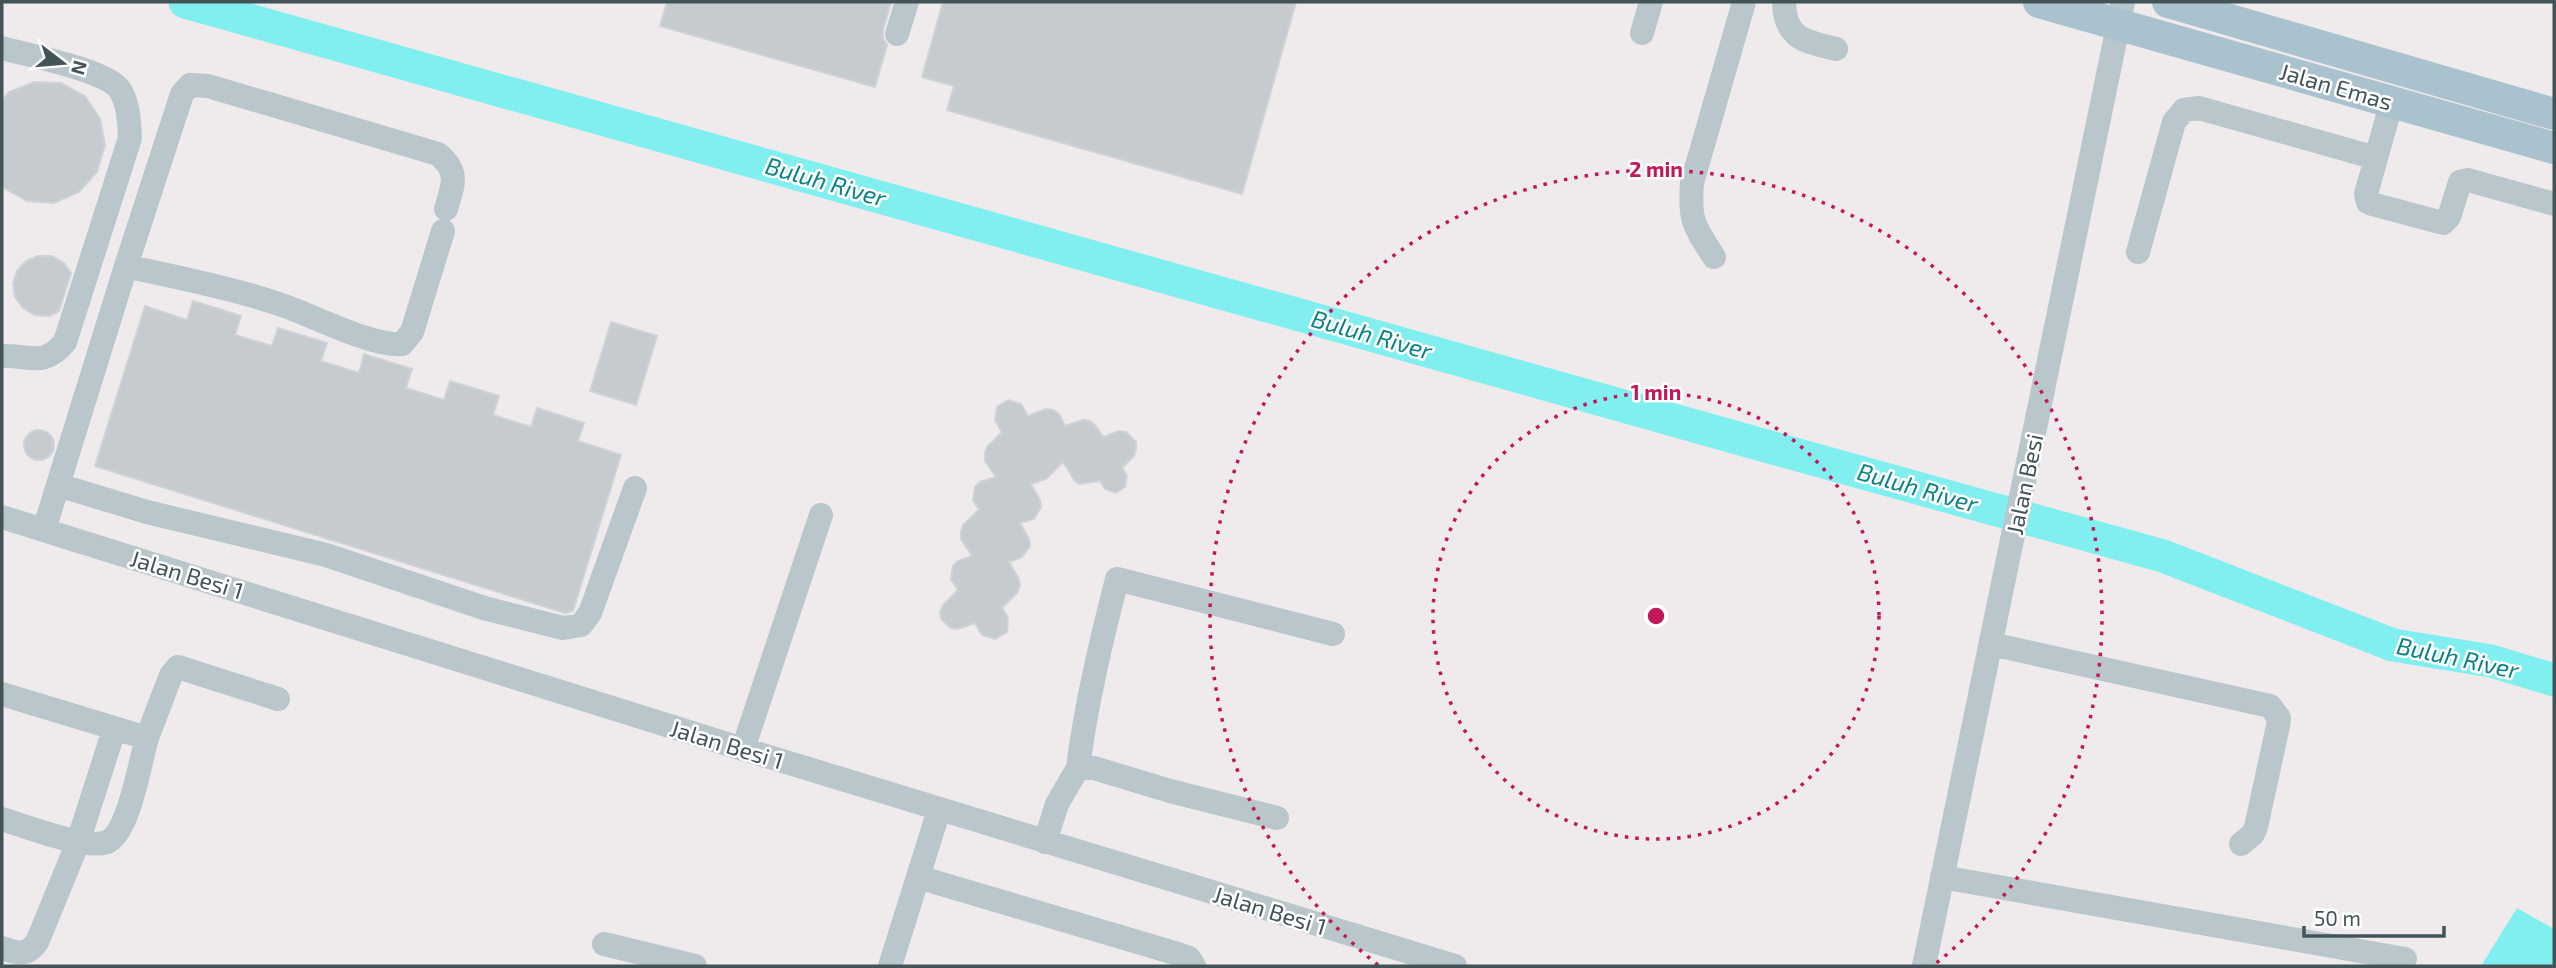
<svg xmlns="http://www.w3.org/2000/svg" width="2556" height="968" viewBox="0 0 2556 968" font-family="'Exo 2',sans-serif">
  <rect width="100%" height="100%" fill="#efebec"/>
  <path fill="#81efef" d="M 2517,908 L 2554,929 L 2554,966 L 2481,966 Z"/>
  <g fill="none" stroke-linecap="round" stroke-linejoin="round">
    <path stroke="#81efef" stroke-width="33" d="M 185,2 L 1773,448 L 2163,556 L 2393,645 L 2491,661 L 2554,680"/>
  </g>
  <path fill="#c5cbcf" stroke="#cfd3d8" stroke-width="2" d="M 667,2 L 891,2 L 883,30 L 883,38 L 887,45 L 875,87 L 660,26 Z
    M 943,2 L 1296,2 L 1242,194 L 947,110 L 954,86 L 922,77 Z
    M 34,82 L 61,83 L 85,96 L 100,119 L 105,145 L 97,172 L 79,192 L 54,203 L 27,201 L 2,187 L 2,101 L 9,92 Z
    M 38,256 L 52,256 L 64,263 L 71,273 L 59,311 L 49,316 L 35,315 L 23,308 L 15,297 L 13,284 L 17,271 L 26,261 Z
    M 193,301 L 241,316 L 235,335 L 272,346 L 278,328 L 327,343 L 321,361 L 359,373 L 364,354 L 412,369 L 406,388 L 444,400 L 450,381 L 499,396 L 493,415 L 531,427 L 537,408 L 584,423 L 578,441 L 621,455 L 573,611 L 565,613 L 95,466 L 145,306 L 187,320 Z
    M 611,322 L 657,336 L 636,405 L 590,391 Z
    M 1008,400 L 1021,404 L 1028,416 L 1046,409 L 1053,410 L 1059,414 L 1065,426 L 1083,420 L 1090,421 L 1095,425 L 1103,437 L 1119,431 L 1126,432 L 1136,442 L 1136,449 L 1134,456 L 1122,468 L 1127,476 L 1125,487 L 1116,493 L 1105,489 L 1100,481 L 1080,484 L 1075,481 L 1063,462 L 1046,479 L 1031,484 L 1040,500 L 1041,507 L 1034,519 L 1020,523 L 1029,539 L 1030,546 L 1022,557 L 1009,562 L 1019,579 L 1020,586 L 1017,593 L 1002,608 L 1008,618 L 1007,632 L 995,639 L 982,635 L 975,623 L 957,629 L 951,628 L 941,619 L 940,612 L 943,605 L 958,590 L 951,579 L 953,566 L 958,561 L 972,556 L 961,539 L 961,532 L 963,525 L 979,510 L 973,500 L 975,487 L 980,482 L 996,477 L 985,461 L 985,453 L 987,447 L 1002,432 L 995,420 L 997,407 Z
    M24 445a15 15 0 1 1 30 0a15 15 0 1 1-30 0Z"/>
  <g fill="none" stroke-linecap="round" stroke-linejoin="round">
    <path stroke="#b9c7cc" stroke-width="24" d="M 1784,2 C 1785,39 1804,41 1836,49
      M 1642,33 L 1651,2
      M 897,34 L 907,2
      M 2,48 C 27,55 107,70 120,90 C 129,105 129,121 130,138 L 65,342 C 43,368 31,355 2,356
      M 2392,101 L 2366,194 L 2368,202 L 2372,204 L 2443,223 L 2449,217 L 2460,182 L 2468,180 L 2554,204
      M 2138,252 L 2174,122 L 2184,110 L 2199,108 L 2376,158
      M 1714,257 C 1694,226 1689,221 1692,183 L 1744,2
      M 126,266 L 182,94 L 190,85 L 208,86 L 438,154 C 460,172 453,185 446,209
      M 58,485 L 147,512 L 326,555 L 484,608 L 563,628 L 581,625 L 590,613 L 635,488
      M 2,517 L 743,749 L 1455,966
      M 44,530 L 126,266 C 175,277 232,288 279,304 C 310,314 372,347 402,344 L 412,332 L 443,231
      M 1991,644 L 2270,706 L 2279,718 L 2278,726 L 2256,827 L 2253,834 L 2241,844
      M 2,694 L 147,738 L 171,675 L 178,667 L 278,699
      M 743,749 L 821,515
      M 1078,768 C 1086,704 1101,642 1117,579 L 1333,634
      M 2,819 C 24,826 87,850 107,842 C 129,833 140,762 147,738
      M 1045,842 L 1057,804 L 1078,768 L 1094,768 L 1170,791 L 1277,818
      M 918,877 L 1178,954 L 1189,958 L 1194,966
      M 1942,877 L 2405,959
      M 604,944 L 695,966
      M 2,948 C 17,954 29,956 38,940 L 78,842 L 114,730
      M 890,966 L 939,810
      M 1924,966 L 2123,2"/>
    <path stroke="#a9c2cd" stroke-width="32" d="M 2039,2 L 2554,148
      M 2168,2 L 2554,114"/>
  </g>
  <g fill="none" stroke="#c2185b" stroke-width="3.5" stroke-dasharray="3.5 7">
    <circle cx="1656" cy="616" r="223"/>
    <path d="M1378 965A446 446 0 1 1 1934 965"/>
  </g>
  <g text-anchor="middle" dominant-baseline="central" stroke-width="5" stroke-linejoin="round" paint-order="stroke">
    <g font-size="23" fill="#435459" stroke="#fff">
      <text transform="translate(2336 86) rotate(16)">Jalan Emas</text>
      <text transform="translate(2024 484) rotate(-78)">Jalan Besi</text>
      <text transform="translate(187 574) rotate(17)">Jalan Besi 1</text>
      <text transform="translate(727 744) rotate(17)">Jalan Besi 1</text>
      <text transform="translate(1270 910) rotate(17)">Jalan Besi 1</text>
    </g>
    <g font-size="24" font-style="italic" fill="#098484" stroke="#fff">
      <text transform="translate(826 181) rotate(16)">Buluh River</text>
      <text transform="translate(1372 334) rotate(16)">Buluh River</text>
      <text transform="translate(1918 487) rotate(16)">Buluh River</text>
      <text transform="translate(2458 657) rotate(12)">Buluh River</text>
    </g>
  </g>
  <circle cx="1656" cy="616" r="10" fill="#c2185b" stroke="#fff" stroke-width="3.5"/>
  <g font-size="21" text-anchor="middle" font-weight="bold" fill="#c2185b" stroke="#fff" stroke-width="5" stroke-linejoin="round" paint-order="stroke">
    <text x="1656" y="177">2 min</text>
    <text x="1656" y="400">1 min</text>
  </g>
  <rect width="2556" height="968" fill="none" stroke="#435459" stroke-width="7"/>
  <g transform="translate(63 63) rotate(106)" stroke="#ffffff" stroke-width="5" paint-order="stroke">
  <path d="M0-5L12 26L0 18L-12 26Z" fill="#435459"/>
  <text y="-10" font-size="19" font-weight="bold" text-anchor="middle" fill="#435459">N</text>
  </g>
  <path d="M2304 926v10h140v-10" fill="none" stroke="#435459" stroke-width="3.5"/>
  <text x="2314" y="926" font-size="21" fill="#435459" stroke="#ffffff" stroke-width="5" paint-order="stroke">50 m</text>
</svg>
